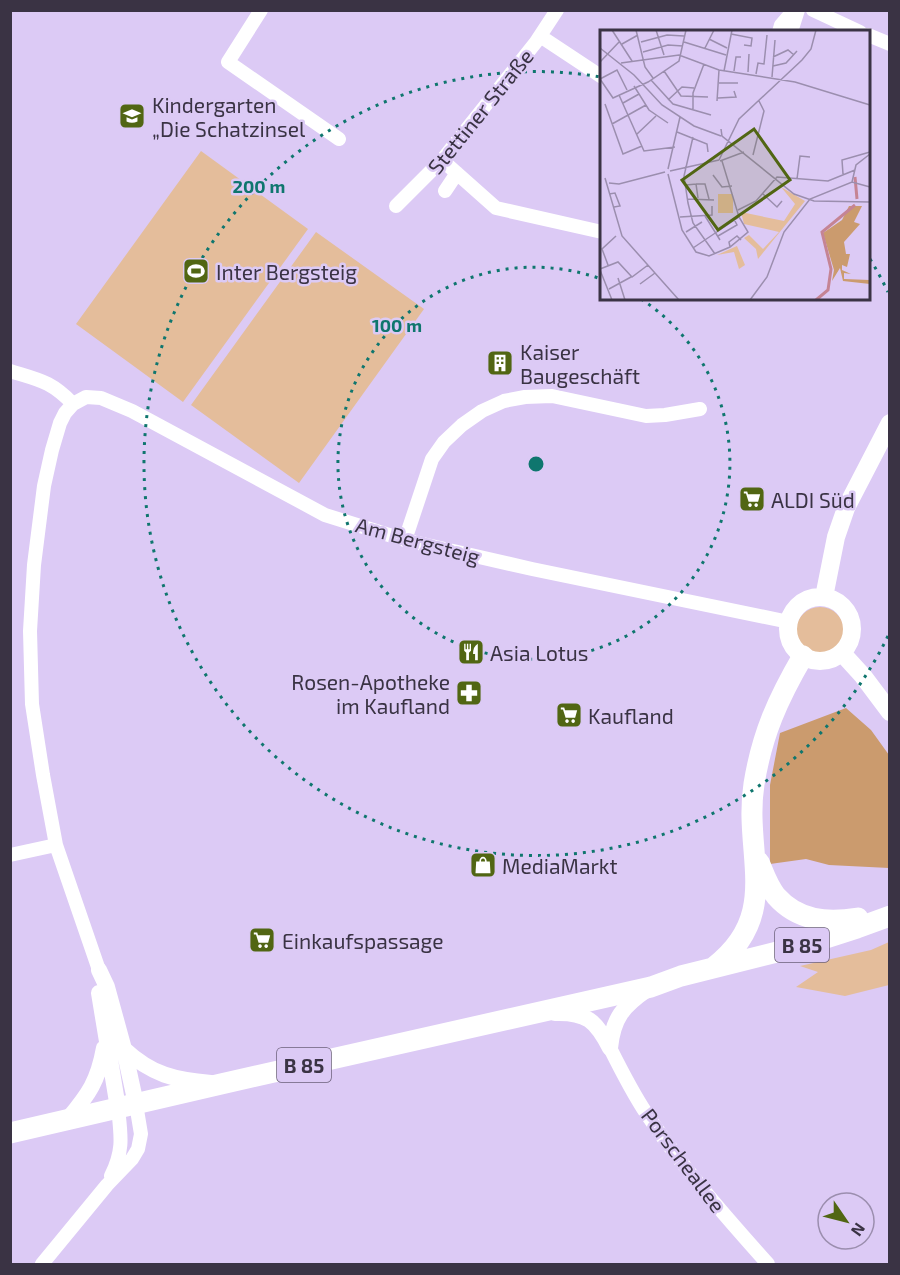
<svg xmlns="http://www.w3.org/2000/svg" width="900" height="1275" viewBox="0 0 900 1275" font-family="'Exo 2',sans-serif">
  <rect width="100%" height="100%" fill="#dccaf5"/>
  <path fill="#e4bd9b" d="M 201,151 L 308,229 L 183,402 L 76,324 Z
    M 316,232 L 424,309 L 299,483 L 191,405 Z
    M796 631a24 24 0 1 1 48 0a24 24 0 1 1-48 0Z
    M 889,942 L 889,985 L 845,996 L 796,987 L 818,972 L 800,966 L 871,950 Z"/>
  <path fill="#cb9b6e" d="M 846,708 L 871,730 L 889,755 L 889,868 L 829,865 L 806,859 L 770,864 L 770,785 L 780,733 Z"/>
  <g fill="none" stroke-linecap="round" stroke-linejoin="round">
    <path stroke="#fff" stroke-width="14" d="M 261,10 L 228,62 L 339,139
      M 813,10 L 860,32
      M 779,32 L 781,25 L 794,10
      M 791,32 L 798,10
      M 868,35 L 890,44
      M 540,36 L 602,77
      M 442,160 L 496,208 L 602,232
      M 445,191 L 457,173
      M 396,206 L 442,160 L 536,42 L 557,10
      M 10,371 C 39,380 51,381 73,404
      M 405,540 L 432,459 L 444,442 L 462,425 L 482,411 L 504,401 L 525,397 L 552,396 L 646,416 L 665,415 L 700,409
      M 10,855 L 56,845
      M 99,970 L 56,845 L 43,775 L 32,704 L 30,631 L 34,565 L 44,486 L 52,450 L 60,423 L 65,413 L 73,404 L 86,397 L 101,398 L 132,411 L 325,515 L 405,540 L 532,569 L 789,622
      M 610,1048 C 621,1070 632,1092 646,1113 C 682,1167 725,1216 768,1264
      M 111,1176 C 124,1150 121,1136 118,1108
      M 42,1264 L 107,1185 L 132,1159 L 138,1149 L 141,1134 L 136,1104"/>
    <path stroke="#fff" stroke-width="16" d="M 99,970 L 107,987 L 124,1049 L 136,1104
      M 99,993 L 118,1108
      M 555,1013 C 587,1012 596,1021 610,1048
      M 610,1048 C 613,1018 623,1006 648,989
      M 124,1049 C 152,1075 175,1080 211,1083
      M 68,1119 C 89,1094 98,1081 104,1048"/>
    <path stroke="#fff" stroke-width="18" d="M 824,597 L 836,537 L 846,508 L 890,423
      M788 629a32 32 0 1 1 64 0a32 32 0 1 1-64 0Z
      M 842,653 L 863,676 L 890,712"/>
    <path stroke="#fff" stroke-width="21" d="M 759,862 C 764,874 768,886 776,896 C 798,921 827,923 858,918
      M 714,967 C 783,914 743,854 754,784 C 762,734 778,699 803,656
      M 10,1133 L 221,1084 L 651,987 L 681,976 L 801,946 L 857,928 L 890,916"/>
  </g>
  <g fill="none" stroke="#0f766e" stroke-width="3" stroke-dasharray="3 6">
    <path d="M641 299A196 196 0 1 1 601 279"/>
    <path d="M888 636A392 392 0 1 1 601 77M870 259A392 392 0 0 1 888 292"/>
  </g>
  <defs>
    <symbol id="school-square" viewBox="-11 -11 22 22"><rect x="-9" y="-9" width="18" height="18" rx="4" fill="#516613" stroke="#dccaf5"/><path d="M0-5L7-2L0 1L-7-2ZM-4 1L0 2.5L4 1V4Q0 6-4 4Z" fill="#fff"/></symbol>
    <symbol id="stadium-square" viewBox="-11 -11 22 22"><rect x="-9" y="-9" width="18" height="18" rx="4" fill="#516613" stroke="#dccaf5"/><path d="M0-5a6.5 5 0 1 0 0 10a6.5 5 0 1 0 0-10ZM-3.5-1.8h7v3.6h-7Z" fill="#fff"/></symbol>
    <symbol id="building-square" viewBox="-11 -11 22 22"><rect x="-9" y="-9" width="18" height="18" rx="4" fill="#516613" stroke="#dccaf5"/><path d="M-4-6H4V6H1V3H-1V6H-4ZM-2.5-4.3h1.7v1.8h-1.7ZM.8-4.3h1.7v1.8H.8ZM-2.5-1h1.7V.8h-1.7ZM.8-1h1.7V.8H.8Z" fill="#fff"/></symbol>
    <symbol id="supermarket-square" viewBox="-11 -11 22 22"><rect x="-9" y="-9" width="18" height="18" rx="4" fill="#516613" stroke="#dccaf5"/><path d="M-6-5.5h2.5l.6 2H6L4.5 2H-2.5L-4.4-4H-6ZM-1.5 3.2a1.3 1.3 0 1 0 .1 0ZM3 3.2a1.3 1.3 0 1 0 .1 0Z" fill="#fff"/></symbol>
    <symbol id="restaurant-square" viewBox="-11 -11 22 22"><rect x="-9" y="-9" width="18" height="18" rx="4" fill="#516613" stroke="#dccaf5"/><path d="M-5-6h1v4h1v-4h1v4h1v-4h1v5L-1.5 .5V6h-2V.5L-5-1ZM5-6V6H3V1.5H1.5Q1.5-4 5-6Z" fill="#fff"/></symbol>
    <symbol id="pharmacy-square" viewBox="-11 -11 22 22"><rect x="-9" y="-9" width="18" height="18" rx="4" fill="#516613" stroke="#dccaf5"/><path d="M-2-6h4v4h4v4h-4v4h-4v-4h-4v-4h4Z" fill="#fff"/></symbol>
    <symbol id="shop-square" viewBox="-11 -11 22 22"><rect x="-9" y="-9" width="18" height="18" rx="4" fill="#516613" stroke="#dccaf5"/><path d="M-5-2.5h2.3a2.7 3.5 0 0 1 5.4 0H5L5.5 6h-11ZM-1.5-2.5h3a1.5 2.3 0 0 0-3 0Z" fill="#fff"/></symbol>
  </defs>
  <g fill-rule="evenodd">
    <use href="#school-square" x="117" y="101" width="30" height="30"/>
    <use href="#stadium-square" x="181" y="256" width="30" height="30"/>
    <use href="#building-square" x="485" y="348" width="30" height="30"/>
    <use href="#supermarket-square" x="737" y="484" width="30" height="30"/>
    <use href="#restaurant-square" x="456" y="637" width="30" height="30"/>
    <use href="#pharmacy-square" x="454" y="678" width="30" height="30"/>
    <use href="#supermarket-square" x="554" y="700" width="30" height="30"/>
    <use href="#shop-square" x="468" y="850" width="30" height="30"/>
    <use href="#supermarket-square" x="247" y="925" width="30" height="30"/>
  </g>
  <g text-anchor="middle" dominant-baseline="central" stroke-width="5" stroke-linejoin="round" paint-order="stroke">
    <g fill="#dccaf5" stroke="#6b6079" stroke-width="1.5">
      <rect x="775" y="928" width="54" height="34" rx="4.5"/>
      <rect x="277" y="1048" width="54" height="34" rx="4.5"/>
    </g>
    <g font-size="20" font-weight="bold" fill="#3a3344">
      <text x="802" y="945">B 85</text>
      <text x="304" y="1065">B 85</text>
    </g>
    <g font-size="21" fill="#3a3344" stroke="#dccaf5" text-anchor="start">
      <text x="152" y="104">Kindergarten<tspan x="152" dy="24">„Die Schatzinsel</tspan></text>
      <text x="216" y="271">Inter Bergsteig</text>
      <text x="520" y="351">Kaiser<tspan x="520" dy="24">Baugeschäft</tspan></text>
      <text x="771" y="499">ALDI Süd</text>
      <text x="490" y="652">Asia Lotus</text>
      <text x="450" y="681" text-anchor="end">Rosen-Apotheke<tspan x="450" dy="24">im Kaufland</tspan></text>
      <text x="588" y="715">Kaufland</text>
      <text x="502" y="865">MediaMarkt</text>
      <text x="282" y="940">Einkaufspassage</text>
    </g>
    <g font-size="21" fill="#3a3344" stroke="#dccaf5">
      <text transform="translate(480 111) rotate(-51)">Stettiner Straße</text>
      <text transform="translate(418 540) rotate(15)">Am Bergsteig</text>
      <text transform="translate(684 1160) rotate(53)">Porscheallee</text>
    </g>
  </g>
  <g transform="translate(600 30)">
    <rect width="270" height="270" fill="#dccaf5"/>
    <path d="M 181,157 L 205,171 L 158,229 L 156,219 L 144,208 L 149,205 L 163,219 L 179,202 L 144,194 L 141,182 L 184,191 L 195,174 ZM 118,164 L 133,164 L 133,183 L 118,183 ZM 137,216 L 145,235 L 139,239 L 134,222 L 117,225 Z" fill="#e4bd9b"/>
    <path d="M 249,176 L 262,176 L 254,192 L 260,194 L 244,212 L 246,224 L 250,224 L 247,237 L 242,235 L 242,240 L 251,244 L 244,243 L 244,249 L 270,250 L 270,254 L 243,251 L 240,238 L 232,251 L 234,240 L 223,203 L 242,190 Z" fill="#cb9b6e"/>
    <path fill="none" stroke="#c58494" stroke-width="3" d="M 255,147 L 257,169M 216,270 L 228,260 L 231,239 L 222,202 L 255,175"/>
    <path fill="none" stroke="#9b8eae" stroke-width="1.5" d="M 12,0 L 32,31M 36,0 L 45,37 L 53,48M 56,0 L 64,25M 131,4 L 152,8 L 151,16 L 144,15M 109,9 L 127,18M 41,12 L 67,5 L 84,6M 84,12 L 126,25M 22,14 L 38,5M 0,18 L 34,45 L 62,75 L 94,96 L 121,106M 105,18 L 114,0M 43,22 L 68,15 L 83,16M 173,27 L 188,20 L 194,25M 0,32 L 20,11M 21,33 L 79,25 L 119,40 L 195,52 L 270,75M 173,36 L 186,33 L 197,21M 64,41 L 81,66 L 108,67M 124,41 L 132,0M 134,41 L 136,27 L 141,27M 148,42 L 149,24M 156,44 L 158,33 L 164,34 L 167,5M 172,47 L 175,10M 0,49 L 13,68 L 48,52 L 79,31 L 86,0M 0,49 L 17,40 L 27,60M 51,50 L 73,74 L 111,85M 119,53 L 138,53M 34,56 L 49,80 L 68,93M 19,65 L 44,121 L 75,117M 118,68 L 136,67 L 134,61M 68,70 L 82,57 L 94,58M 117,71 L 119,40M 23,73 L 39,64M 5,74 L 23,124 L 42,116M 93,79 L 93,63 L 104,34M 12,94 L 46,75M 121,99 L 122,106 L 194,164 L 214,171 L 270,172M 77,102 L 107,114 L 108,122M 37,104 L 56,86M 93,107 L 84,146 L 88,173 L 93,193 L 115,224M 153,125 L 164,81 L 159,71M 119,130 L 139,89 L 202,30 L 211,19 L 216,0M 120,131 L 144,122M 68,139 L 80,87M 70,141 L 119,130M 68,144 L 82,200 L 96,222 L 109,226 L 130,217 L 148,202 L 139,187 L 122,131M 243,144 L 242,130 L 270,122M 113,145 L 122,157 L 132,156M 5,148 L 22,206 L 79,270M 197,149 L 200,126 L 210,127M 252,152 L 256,135 L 270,124M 9,153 L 19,154 L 65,142M 96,154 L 105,154 L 109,169M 86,155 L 96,154 L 98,168M 9,164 L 15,163 L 20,176 L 14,177M 163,164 L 177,177 L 182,171M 87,169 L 114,170M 138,180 L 156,171 L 177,147 L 228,151 L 255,140M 105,186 L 120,210M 80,187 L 112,185 L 112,176M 86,202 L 102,192M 118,206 L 137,195 L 134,189M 130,217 L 129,212 L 137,206 L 141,210M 93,218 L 139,187M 8,235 L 2,219 L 16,206M 0,239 L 18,232 L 32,247 L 48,235M 0,240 L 12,270M 18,248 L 25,270M 40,254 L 55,243M 9,259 L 31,247M 150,270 L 167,247 L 184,202 L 210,169 L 252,152 L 270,157"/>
    <path fill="#516613" fill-opacity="0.15" stroke="#516613" stroke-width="3" d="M 154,99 L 190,150 L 118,200 L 82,150 Z"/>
    <rect width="270" height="270" fill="none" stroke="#3a3344" stroke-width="3"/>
  </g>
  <circle cx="536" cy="464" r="9" fill="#0f766e" stroke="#dccaf5" stroke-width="3"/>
  <g font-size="18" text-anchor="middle" font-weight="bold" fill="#0f766e" stroke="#dccaf5" stroke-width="5" stroke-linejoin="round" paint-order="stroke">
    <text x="259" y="193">200 m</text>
    <text x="397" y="332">100 m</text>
  </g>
  <rect width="900" height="1275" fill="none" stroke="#3a3344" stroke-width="24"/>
  <g transform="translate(846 1221) rotate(125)"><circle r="28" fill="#dccaf5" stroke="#9b8eae" stroke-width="1.5"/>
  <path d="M0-4.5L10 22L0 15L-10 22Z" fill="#516613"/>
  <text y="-9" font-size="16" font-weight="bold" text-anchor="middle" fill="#3a3344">N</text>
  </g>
</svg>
